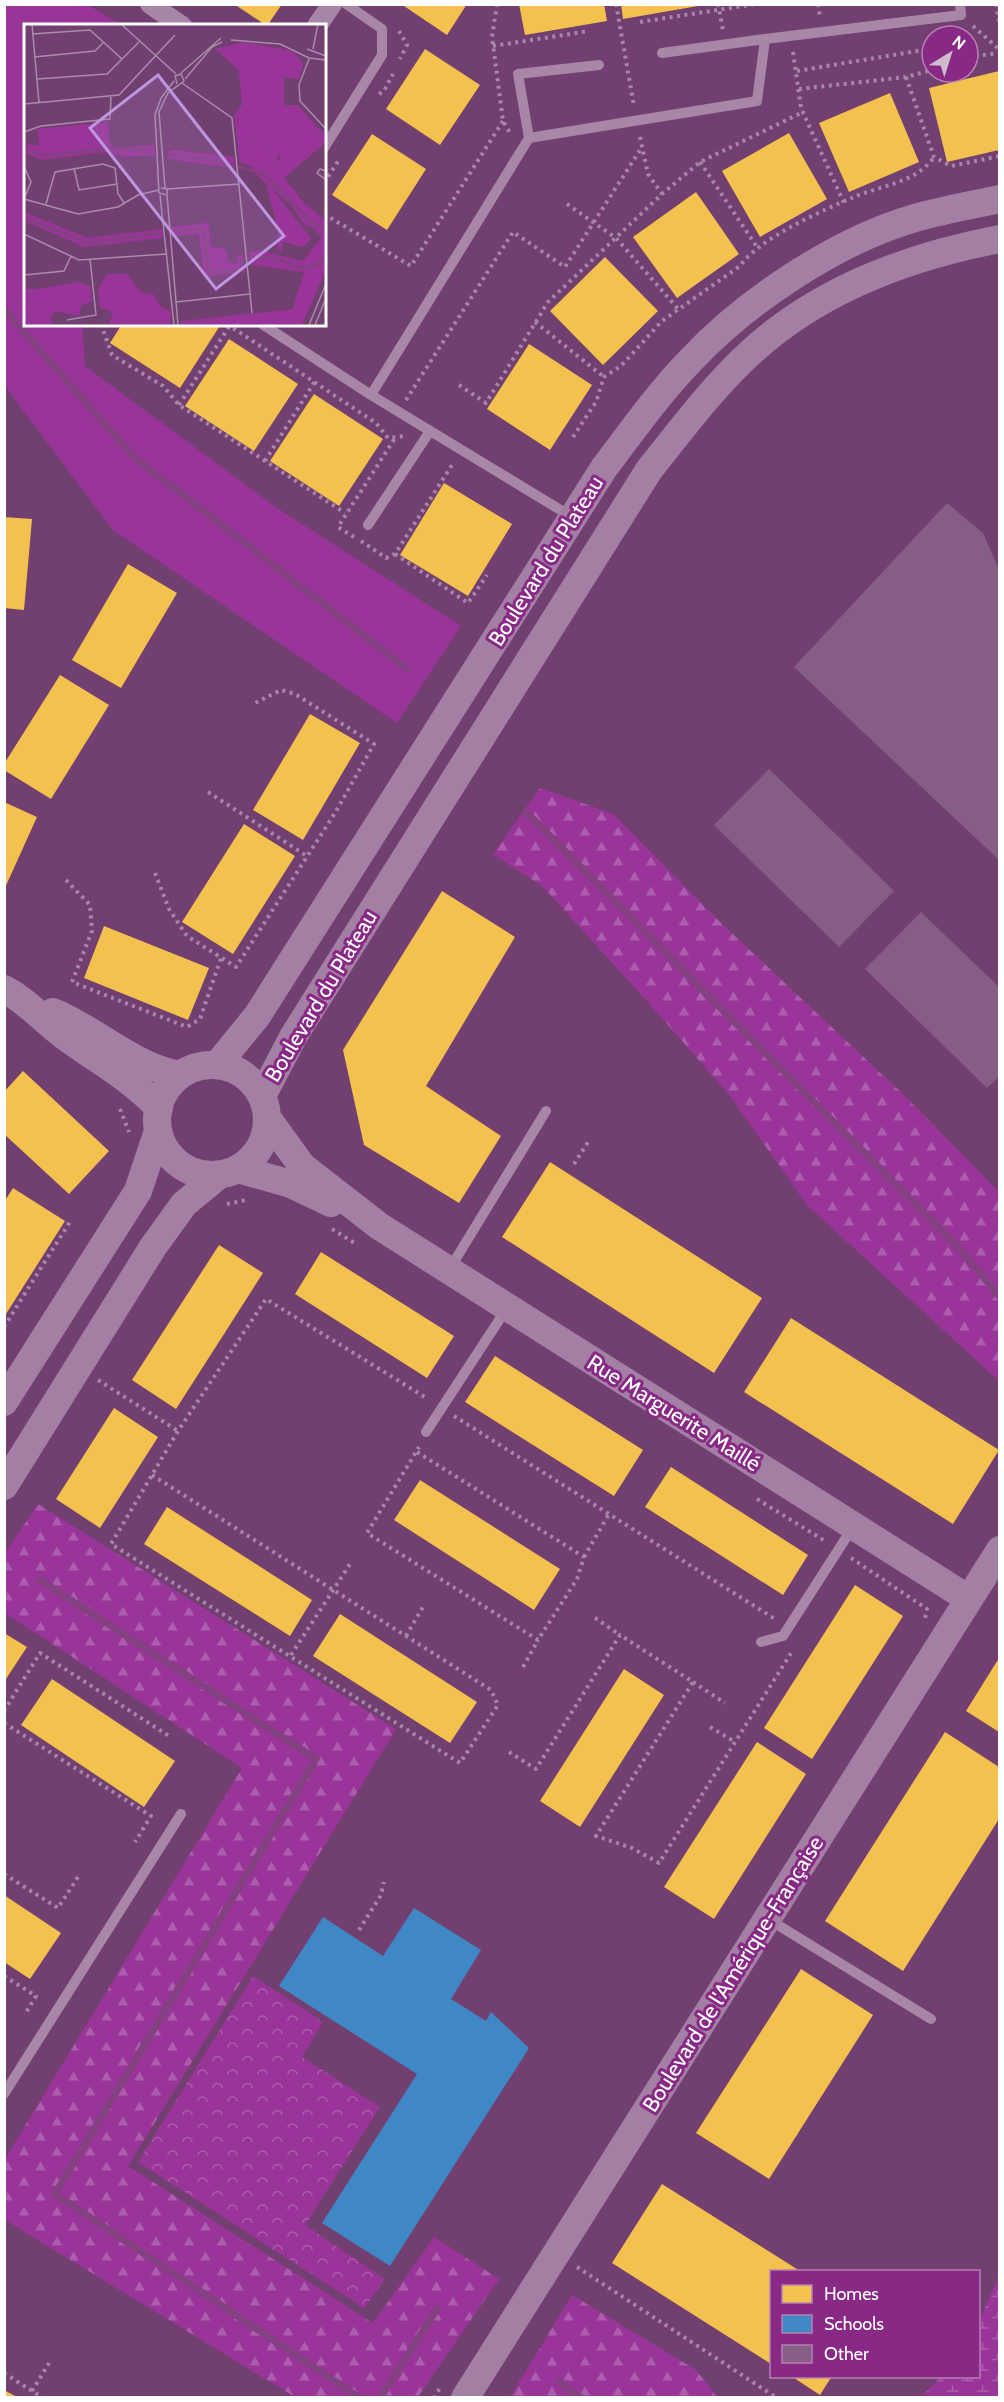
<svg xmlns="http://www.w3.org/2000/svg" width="1004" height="2402" viewBox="0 0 1004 2402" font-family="Cabin,sans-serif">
  <defs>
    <pattern id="forest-firs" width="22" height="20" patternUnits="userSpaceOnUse" patternTransform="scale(1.5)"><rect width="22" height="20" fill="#993598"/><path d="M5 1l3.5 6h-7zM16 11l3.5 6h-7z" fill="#ad5dad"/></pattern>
    <pattern id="wetland-marsh" width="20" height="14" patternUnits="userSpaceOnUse" patternTransform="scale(1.5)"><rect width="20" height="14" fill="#993598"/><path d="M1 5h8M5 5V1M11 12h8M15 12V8" fill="none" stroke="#ad5dad"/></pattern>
    <pattern id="park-crowns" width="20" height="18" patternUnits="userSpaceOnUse" patternTransform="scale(1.5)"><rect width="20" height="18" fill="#993598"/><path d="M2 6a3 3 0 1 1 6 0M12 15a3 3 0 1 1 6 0" fill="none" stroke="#ad5dad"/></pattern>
  </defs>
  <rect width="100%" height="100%" fill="#723f71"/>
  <path fill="#993598" d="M 5,4 L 88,5 L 121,25 L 26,26 L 26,324 L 82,324 L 85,366 L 277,508 L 461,626 L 397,723 L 113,530 L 5,386 Z"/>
  <path fill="url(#forest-firs)" d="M 540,788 L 613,814 L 722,924 L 906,1097 L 999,1192 L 999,1381 L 807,1205 L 730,1096 L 647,1001 L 542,886 L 493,854 Z
    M 38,1504 L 396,1729 L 128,2166 L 373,2323 L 434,2237 L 499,2279 L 418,2397 L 295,2397 L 5,2220 L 5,2159 L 242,1768 L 5,1613 L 5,1553 Z
    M 572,2295 L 696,2370 L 717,2397 L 510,2397 Z"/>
  <path fill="url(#wetland-marsh)" d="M 999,2275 L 999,2397 L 921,2397 L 941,2377 L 978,2376 L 979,2322 Z"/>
  <path fill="url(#park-crowns)" d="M 253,1976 L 323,2022 L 302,2057 L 380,2107 L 305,2225 L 385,2279 L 364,2308 L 138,2162 Z"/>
  <path fill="#f2c14e" d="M 234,4 L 282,4 L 267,26 Z
    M 401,4 L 467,4 L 447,35 Z
    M 519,4 L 604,4 L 607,21 L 525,35 Z
    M 621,4 L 698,4 L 698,6 L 623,19 Z
    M 425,49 L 480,85 L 440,145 L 386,109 Z
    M 999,71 L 999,150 L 947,162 L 929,88 Z
    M 890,93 L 919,162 L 849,192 L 819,123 Z
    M 789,133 L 827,199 L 760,237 L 722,171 Z
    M 372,134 L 426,169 L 387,230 L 332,195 Z
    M 696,192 L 739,254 L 677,298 L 633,237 Z
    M 605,257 L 658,311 L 603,365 L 550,311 Z
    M 122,324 L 221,324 L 180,388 L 110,343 Z
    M 229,339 L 298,384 L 254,451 L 185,406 Z
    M 529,344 L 592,385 L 550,450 L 487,409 Z
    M 314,394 L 383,439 L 339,506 L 270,461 Z
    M 444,483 L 512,524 L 468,596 L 400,555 Z
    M 4,517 L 32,519 L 24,610 L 4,608 Z
    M 128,564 L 177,593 L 121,688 L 72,660 Z
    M 60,675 L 109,705 L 51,799 L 4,770 L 4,764 Z
    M 310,714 L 360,743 L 303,840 L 253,810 Z
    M 4,802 L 37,817 L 4,890 Z
    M 244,824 L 295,856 L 233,954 L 182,922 Z
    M 442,891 L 515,937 L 426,1086 L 501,1136 L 459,1203 L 364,1145 L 343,1050 Z
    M 104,926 L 209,968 L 188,1020 L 84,978 Z
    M 23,1071 L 109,1151 L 69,1194 L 4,1134 L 4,1092 Z
    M 550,1162 L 762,1298 L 714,1373 L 502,1237 Z
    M 13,1188 L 65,1221 L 6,1314 L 4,1202 Z
    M 219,1245 L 263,1273 L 176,1409 L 132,1380 Z
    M 321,1252 L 454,1336 L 427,1378 L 295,1294 Z
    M 791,1318 L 999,1450 L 953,1524 L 744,1392 Z
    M 495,1356 L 643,1450 L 614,1496 L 465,1402 Z
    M 114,1408 L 158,1437 L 100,1528 L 56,1499 Z
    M 671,1467 L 808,1555 L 783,1595 L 645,1507 Z
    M 420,1480 L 560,1569 L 534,1610 L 394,1520 Z
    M 167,1507 L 312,1600 L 290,1636 L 144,1544 Z
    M 855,1585 L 903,1616 L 812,1759 L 764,1728 Z
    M 340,1614 L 477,1702 L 450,1743 L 313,1656 Z
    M 4,1633 L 27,1647 L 4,1682 Z
    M 999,1658 L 999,1732 L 966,1711 Z
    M 624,1669 L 664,1695 L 580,1827 L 540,1801 Z
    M 52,1679 L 175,1761 L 144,1807 L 21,1725 Z
    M 945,1732 L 999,1767 L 999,1819 L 903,1971 L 825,1921 Z
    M 757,1742 L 806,1774 L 714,1919 L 664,1887 Z
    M 4,1895 L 61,1933 L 30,1979 L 4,1962 Z
    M 801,1969 L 873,2015 L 769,2179 L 696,2133 Z
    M 662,2184 L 800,2271 L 771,2271 L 771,2364 L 612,2263 Z
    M 791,2376 L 832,2376 L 820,2395 Z
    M 4,2390 L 17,2397 L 4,2397 Z"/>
  <path fill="#3f88c5" d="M 414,1908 L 481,1950 L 451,1999 L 486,2021 L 491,2012 L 529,2048 L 390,2266 L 322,2223 L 417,2074 L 279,1986 L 323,1917 L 383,1956 Z"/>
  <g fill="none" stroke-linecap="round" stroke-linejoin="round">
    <path stroke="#844182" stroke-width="7" d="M 4,309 L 134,457 L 406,668
      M 526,812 L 959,1248 L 1000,1297
      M 40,1580 L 316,1759 L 55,2194 L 360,2398
      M 559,2381 L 581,2398
      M 380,2398 L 437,2309"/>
  </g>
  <path fill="#865e85" d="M 947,503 L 983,533 L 1000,572 L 1000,861 L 794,667 Z
    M 769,769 L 894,891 L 839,947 L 714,825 Z
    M 921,912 L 1000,988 L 1000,1076 L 987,1088 L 865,969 Z"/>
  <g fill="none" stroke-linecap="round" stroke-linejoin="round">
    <path stroke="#a786a7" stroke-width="4" stroke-dasharray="3 4.5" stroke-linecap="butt" d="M 497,4 L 492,37 L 503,121 L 510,133
      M 616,4 L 634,106
      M 718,4 L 723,30
      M 818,4 L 820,17
      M 996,4 L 1000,27
      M 640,22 L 756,4
      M 973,26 L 1000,50
      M 399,31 L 407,45 L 400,59
      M 493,46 L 589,31
      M 793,52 L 801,108 L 844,203
      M 968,57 L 1000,53
      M 797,71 L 923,50 L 932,53
      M 906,77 L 934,157 L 951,166 L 1000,156
      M 799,89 L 906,77 L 932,70
      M 379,94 L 384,91 L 393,74
      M 640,137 L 648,174 L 662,194
      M 700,162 L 757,247
      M 324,183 L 340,158
      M 567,204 L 616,238 L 679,310
      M 324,214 L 411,266 L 503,121
      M 535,322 L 604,377
      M 101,324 L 112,355 L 163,386 L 179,405 L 345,513
      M 227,324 L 376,423 L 388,438 L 406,436
      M 459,385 L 486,403 L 548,302 L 662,194 L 700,162 L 803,112
      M 406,400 L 513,232 L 565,267 L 642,147
      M 179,405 L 230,325
      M 573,437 L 596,402 L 604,377 L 621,366 L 662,321 L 740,266 C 758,239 823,210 854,197 C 882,185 916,183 934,157
      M 265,461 L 315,381
      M 354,537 L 338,527 L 395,438
      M 361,541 L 386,558 L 395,554 L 452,465
      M 395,554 L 468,603 L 487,575
      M 208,792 L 307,856
      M 155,873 L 169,909 L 187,936 L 236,967 L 335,813 L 374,744 L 295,694 L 281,690 L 253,704
      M 66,880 L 90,905 L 92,931 L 72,982 L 187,1027 L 200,1019 L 221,958
      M 120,1109 L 129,1132
      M 574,1164 L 590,1139
      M 227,1204 L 246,1200
      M 332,1229 L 356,1244
      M 4,1327 L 71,1220
      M 98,1380 L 178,1431
      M 454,1416 L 775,1619
      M 417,1452 L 584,1557 L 577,1579 L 538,1640 L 367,1533 L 419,1447
      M 152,1475 L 491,1690 L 498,1705 L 460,1763 L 111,1544 L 178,1431 L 266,1299 L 428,1399
      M 757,1499 L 825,1541
      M 584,1557 L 609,1514
      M 851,1558 L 927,1609 L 925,1618
      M 595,1618 L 620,1635
      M 406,1636 L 424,1605
      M 291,1655 L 352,1561
      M 523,1667 L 538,1640
      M 693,1682 L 725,1703
      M 4,1711 L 40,1653 L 169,1736
      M 4,1723 L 151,1816 L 135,1842
      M 710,1727 L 735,1742
      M 509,1752 L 536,1769 L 620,1635 L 693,1682 L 596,1836 L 632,1848 L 659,1863 L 793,1650
      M 4,1874 L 58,1908 L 78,1877
      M 359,1930 L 381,1895 L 384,1882
      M 4,1976 L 36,1996 L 25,2014
      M 577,2267 L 777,2398
      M 4,2373 L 43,2398
      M 32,2391 L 49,2363
      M 434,2398 L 440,2388"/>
    <path stroke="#a786a7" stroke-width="10" d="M 662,53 L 765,39
      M 529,138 L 518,74 L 599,65
      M 324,148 L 382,55 L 382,29 L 346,4
      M 262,324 L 371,395 L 572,517
      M 371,395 L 529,138 L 757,101 L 765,39 L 961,15 L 960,4
      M 368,525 L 430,431
      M 449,1270 L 546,1111
      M 426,1432 L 507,1308
      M 761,1642 L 783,1636 L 853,1527
      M 768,1919 L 931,2019
      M 4,2094 L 181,1814"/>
    <path stroke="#a786a7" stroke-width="20" d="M 150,4 L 182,26
      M 317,26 L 332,4"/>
    <path stroke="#a380a3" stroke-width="28" d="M 4,989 C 27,1001 43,1020 63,1035 C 95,1059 131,1078 159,1108
      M 53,1012 C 97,1030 133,1067 180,1075
      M 217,1065 L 257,1016 L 604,468 C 632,431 658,394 690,361 C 746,301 836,241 915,218 C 943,210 972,205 1000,199
      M157 1120a55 55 0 1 1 110 0a55 55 0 1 1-110 0Z
      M 262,1096 L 293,1037 L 649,470 C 681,430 712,388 750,353 C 818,290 910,256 1000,239
      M 268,1119 L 302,1166 L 379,1226 L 969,1599
      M 238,1169 L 291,1184 L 331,1203
      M 4,1402 L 138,1191 L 158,1131
      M 4,1486 L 153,1247 L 184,1204 L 219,1175
      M 465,2398 L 1000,1550"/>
  </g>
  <g text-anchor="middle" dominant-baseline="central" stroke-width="6" stroke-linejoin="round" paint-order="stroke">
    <g font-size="22" fill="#fff" stroke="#882985">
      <text transform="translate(546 561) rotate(-58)">Boulevard du Plateau</text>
      <text transform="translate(321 996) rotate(-59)">Boulevard du Plateau</text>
      <text transform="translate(674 1413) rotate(32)">Rue Marguerite Maillé</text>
      <text transform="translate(733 1974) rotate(-58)">Boulevard de l'Amérique-Française</text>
    </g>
  </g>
  <g transform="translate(24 24)">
    <rect width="302" height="302" fill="#723f71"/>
    <path d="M 84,98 L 85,117 L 91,124 L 130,121 L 131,131 L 101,133 L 81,128 L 18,136 L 0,129 L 4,120 L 16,122 L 13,105 ZM 227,114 L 255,127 L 250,154 L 215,137 L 215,133 L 241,133 ZM 0,188 L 63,214 L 138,205 L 139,214 L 61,223 L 0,197 ZM 83,250 L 103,250 L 118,269 L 129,270 L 137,283 L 147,288 L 146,301 L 97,301 L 99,288 L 88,274 L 75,275 L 74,265 Z" fill="#993598"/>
    <path d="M 220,18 L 269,27 L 279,40 L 275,56 L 260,53 L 244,58 L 245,97 L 289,111 L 294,104 L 301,110 L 301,119 L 260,154 L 280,179 L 301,196 L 301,248 L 278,301 L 157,301 L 157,297 L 269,285 L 280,248 L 227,241 L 225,228 L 238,227 L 279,237 L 298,213 L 286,201 L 282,203 L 267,181 L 227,146 L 232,142 L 250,153 L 247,145 L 256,135 L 255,127 L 227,114 L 241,133 L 238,137 L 215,133 L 210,92 L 218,80 L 215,46 L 191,25 ZM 150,126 L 210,133 L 211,144 L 144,135 L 144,128 ZM 184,199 L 189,242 L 213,240 L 213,231 L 219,231 L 221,248 L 180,253 L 175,210 L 148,212 L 148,203 ZM 54,258 L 66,262 L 68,278 L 57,281 L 55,292 L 31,287 L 26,294 L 29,301 L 0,301 L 0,293 L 11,287 L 1,274 L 13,265 ZM 88,274 L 99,288 L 97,301 L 85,301 L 89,288 L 76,284 L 75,275 Z" fill="#993598"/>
    <path d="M 242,158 L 288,215 L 279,223 L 259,218 L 258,227 L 253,225 L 255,211 ZM 0,265 L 13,265 L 14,273 L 2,274 L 11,287 L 0,293 Z" fill="#993598"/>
    <path d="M 260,53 L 260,81 L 274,81 L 294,104 L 289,111 L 265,111 L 263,104 L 245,97 L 239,90 L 244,58 ZM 187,223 L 202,225 L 204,237 L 212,240 L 189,242 Z" fill="#993598"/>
    <path fill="none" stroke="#844182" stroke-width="3" d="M 0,127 L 26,131 L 82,124 L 128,127M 144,131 L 196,137 L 239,150 L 289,199 L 302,206M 0,194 L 64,219 L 136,209M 152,208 L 180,205 L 185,248 L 218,246 L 217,236M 229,234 L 247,234 L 279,244 L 293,241 L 302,233"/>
    <path fill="none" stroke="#aa8caa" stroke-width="1.5" d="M 8,0 L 15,79M 97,0 L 152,50M 8,10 L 66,6 L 98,35M 207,16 L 256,20 L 285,34 L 302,36M 283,25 L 302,32M 289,25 L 294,0M 10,33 L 71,27 L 79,19M 285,35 L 275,61 L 276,77 L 302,105M 157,49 L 197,14M 13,55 L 83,50 L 115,18M 161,55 L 188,23 L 198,18M 158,59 L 208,94 L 228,289M 0,80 L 95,71 L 151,11M 0,108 L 17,102 L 86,95 L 87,73M 0,142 L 7,158 L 0,175M 50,144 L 55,166 L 93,160M 302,147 L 296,145 L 293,149 L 302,156M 137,164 L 143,165 L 143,171 L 135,169 L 131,91 L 137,74 L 150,57M 141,164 L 135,88 L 144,69 L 160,57 L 157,50 L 151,52 L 153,60M 143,165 L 215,160M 136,171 L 150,301M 143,171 L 154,301M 0,175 L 54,190 L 94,183 L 114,171 L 135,166M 22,180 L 31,148 L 79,140 L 91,144 L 94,170 L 101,180M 0,210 L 55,236 L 142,230M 0,251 L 40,247 L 47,232M 152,278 L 226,270M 43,296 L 72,291 L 66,235M 285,301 L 302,260M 291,301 L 302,274"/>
    <path fill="#bd96df" fill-opacity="0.15" stroke="#bd96df" stroke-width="3" d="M 134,51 L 260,212 L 192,265 L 66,104 Z"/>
    <rect width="302" height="302" fill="none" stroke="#fff" stroke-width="3"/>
  </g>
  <rect width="1004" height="2402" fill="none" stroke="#ffffff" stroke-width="12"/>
  <rect x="770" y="2270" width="210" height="108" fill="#882985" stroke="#b87fb6" stroke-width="1.5"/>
  <rect x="782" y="2285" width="30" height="18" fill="#f2c14e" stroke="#b87fb6" stroke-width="1.5"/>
  <text x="824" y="2300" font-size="18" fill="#ffffff">Homes</text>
  <rect x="782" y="2315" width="30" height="18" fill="#3f88c5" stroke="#b87fb6" stroke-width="1.5"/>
  <text x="824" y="2330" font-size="18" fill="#ffffff">Schools</text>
  <rect x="782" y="2345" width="30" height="18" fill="#865e85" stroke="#b87fb6" stroke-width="1.5"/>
  <text x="824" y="2360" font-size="18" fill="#ffffff">Other</text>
  <g transform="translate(950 54) rotate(38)"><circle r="28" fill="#882985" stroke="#b87fb6" stroke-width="1.5"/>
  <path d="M0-4.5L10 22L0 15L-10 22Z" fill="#cebccd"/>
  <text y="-9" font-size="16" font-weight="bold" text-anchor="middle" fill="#ffffff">N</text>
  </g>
</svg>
